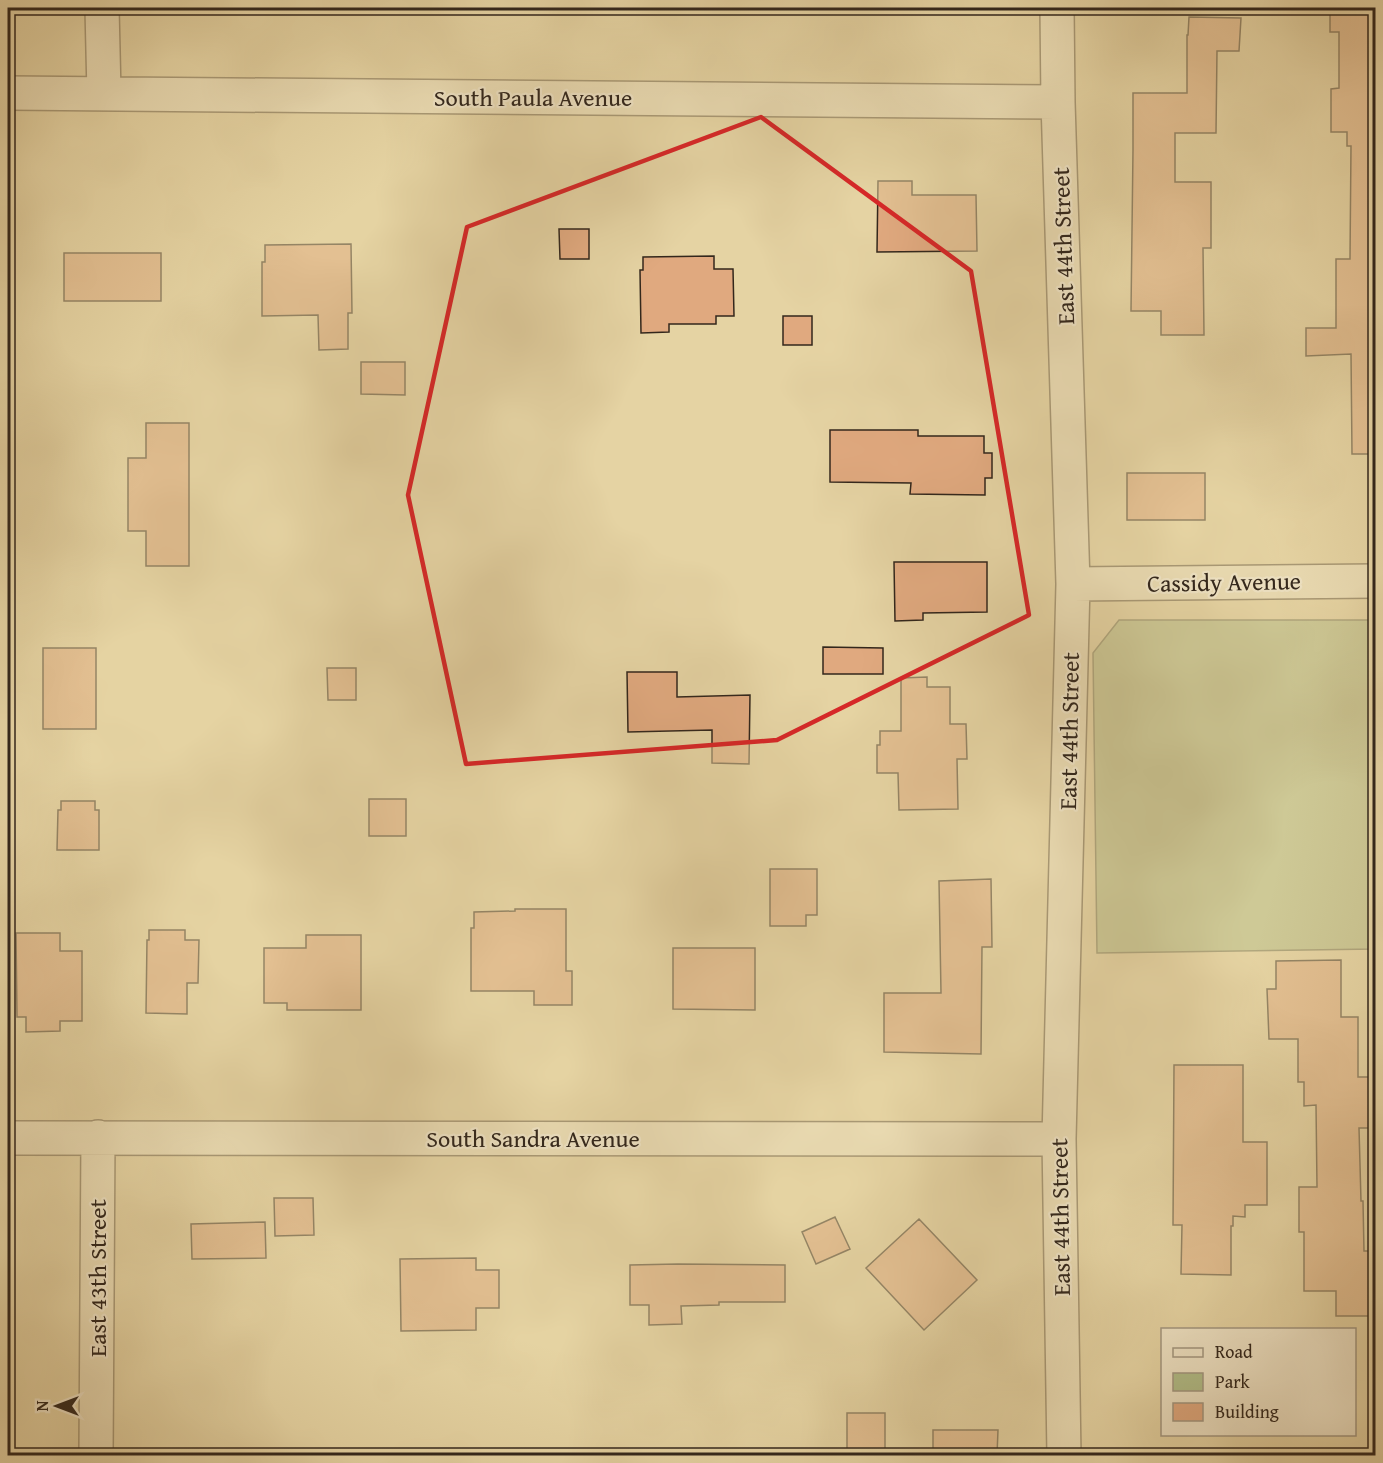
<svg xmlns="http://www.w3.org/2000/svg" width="1383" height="1463" viewBox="0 0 1383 1463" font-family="'Gentium Book Plus',serif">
  <rect width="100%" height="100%" fill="#e5d3a3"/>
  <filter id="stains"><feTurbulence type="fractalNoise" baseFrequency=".00333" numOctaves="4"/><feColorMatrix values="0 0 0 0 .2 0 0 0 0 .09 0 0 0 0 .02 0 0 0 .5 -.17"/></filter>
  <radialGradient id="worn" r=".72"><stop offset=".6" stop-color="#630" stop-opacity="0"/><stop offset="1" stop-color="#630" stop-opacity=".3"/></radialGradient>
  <path fill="#b1bd88" stroke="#727252" stroke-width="1.5" d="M 1119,620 L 1375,620 L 1375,949 L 1097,953 L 1093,653 Z"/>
  <path fill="#e0a97f" stroke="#33271c" stroke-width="1.5" d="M 1330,8 L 1376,8 L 1376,454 L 1352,454 L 1351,354 L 1306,356 L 1306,328 L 1336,328 L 1336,259 L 1350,259 L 1351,146 L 1347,146 L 1347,132 L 1331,132 L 1331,89 L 1339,88 L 1339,32 L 1330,32 Z
    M 1189,17 L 1241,18 L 1239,51 L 1217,51 L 1216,133 L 1175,133 L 1175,182 L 1211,182 L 1211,248 L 1203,248 L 1204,335 L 1161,335 L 1161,311 L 1131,311 L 1133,150 L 1133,93 L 1187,93 L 1187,35 L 1188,35 Z
    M 878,181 L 912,181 L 912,195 L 976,195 L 977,251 L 877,252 Z
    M 559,229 L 589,229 L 589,259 L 560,259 Z
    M 351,244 L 352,313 L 348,313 L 348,349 L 319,350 L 318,315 L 262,316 L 262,262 L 265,262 L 265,245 Z
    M 64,253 L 161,253 L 161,301 L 64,301 Z
    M 714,256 L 714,269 L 733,269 L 734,316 L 716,316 L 716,324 L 669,324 L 669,332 L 641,333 L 640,270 L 643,270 L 643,257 Z
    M 783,316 L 812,316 L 812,345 L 783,345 Z
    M 361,362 L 405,362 L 405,395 L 361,394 Z
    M 146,423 L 189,423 L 189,566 L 146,566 L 146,531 L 128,531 L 128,458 L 146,458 Z
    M 830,430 L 918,430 L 918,436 L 984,436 L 984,453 L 992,453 L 992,478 L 985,478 L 985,495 L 910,494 L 911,483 L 830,482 Z
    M 1127,473 L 1205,473 L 1205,520 L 1127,520 Z
    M 894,562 L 987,562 L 987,612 L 923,613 L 923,620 L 895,621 Z
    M 823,647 L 883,648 L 883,674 L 823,674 Z
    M 43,648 L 96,648 L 96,729 L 43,729 Z
    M 327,668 L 356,668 L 356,700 L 328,700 Z
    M 627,672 L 677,672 L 677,697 L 750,695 L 749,764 L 712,763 L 712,730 L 628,732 Z
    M 927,677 L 927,687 L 950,687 L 950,724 L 966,724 L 967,759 L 957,759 L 958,809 L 899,810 L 898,773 L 877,773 L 877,745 L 880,745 L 880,731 L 901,731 L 901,678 Z
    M 369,799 L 406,799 L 406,836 L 369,836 Z
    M 61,801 L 95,801 L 95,810 L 99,810 L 99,850 L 57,850 L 58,810 L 61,810 Z
    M 770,869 L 817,869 L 817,915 L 806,915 L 806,926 L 770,926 Z
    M 991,879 L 992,947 L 982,947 L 981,1054 L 884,1052 L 884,993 L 941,993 L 939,881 Z
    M 515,909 L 566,909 L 566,971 L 572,971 L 572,1005 L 534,1005 L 534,991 L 471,991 L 471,928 L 474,928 L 474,912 L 515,911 Z
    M 149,930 L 185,930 L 185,940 L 199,940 L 198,983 L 187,983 L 187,1014 L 146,1013 L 147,940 L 149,940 Z
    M 16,933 L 60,933 L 60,951 L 82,951 L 82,1021 L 60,1021 L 60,1031 L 26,1032 L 26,1017 L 17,1017 Z
    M 306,935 L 361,935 L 361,1010 L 287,1010 L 287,1003 L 264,1003 L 264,948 L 306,948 Z
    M 673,948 L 755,948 L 755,1010 L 673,1009 Z
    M 1341,960 L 1341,1017 L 1358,1017 L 1358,1077 L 1369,1077 L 1370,1128 L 1359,1128 L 1361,1201 L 1363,1201 L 1364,1251 L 1376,1251 L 1376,1316 L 1336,1316 L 1336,1291 L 1304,1291 L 1304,1232 L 1299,1232 L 1299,1187 L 1317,1187 L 1316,1105 L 1304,1106 L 1304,1082 L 1298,1082 L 1298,1039 L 1269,1039 L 1267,989 L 1276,989 L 1276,961 Z
    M 1174,1065 L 1243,1065 L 1243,1142 L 1267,1142 L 1267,1205 L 1245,1205 L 1245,1217 L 1233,1216 L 1233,1226 L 1231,1226 L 1231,1275 L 1181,1274 L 1182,1225 L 1173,1225 Z
    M 274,1198 L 313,1198 L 314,1235 L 275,1236 Z
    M 835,1217 L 850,1249 L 816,1264 L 802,1232 Z
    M 919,1219 L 977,1280 L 924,1330 L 866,1268 Z
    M 265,1222 L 266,1258 L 192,1259 L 191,1224 Z
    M 476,1258 L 476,1270 L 499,1270 L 499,1308 L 476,1308 L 476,1330 L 401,1331 L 400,1259 Z
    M 678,1264 L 785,1265 L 785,1302 L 719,1302 L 719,1305 L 681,1306 L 682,1324 L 649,1325 L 649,1305 L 630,1305 L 630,1265 Z
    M 847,1413 L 885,1413 L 885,1455 L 847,1455 Z
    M 933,1430 L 998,1430 L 997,1455 L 933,1455 Z"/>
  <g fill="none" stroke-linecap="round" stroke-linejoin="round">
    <defs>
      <path id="minor" d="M 102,8 L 104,94
        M 1057,8 L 1058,102 L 1073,584 L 1059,1139 L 1064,1456
        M 8,93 L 1058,102
        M 1073,584 L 1376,581
        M 8,1138 L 1059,1139
        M 96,1456 L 98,1137"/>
    </defs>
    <use href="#minor" stroke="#60523e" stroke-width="36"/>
    <use href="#minor" stroke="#eee2c3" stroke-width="33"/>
  </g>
  <path d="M0 0H1383V1463H0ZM 761,117 L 971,271 L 1029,615 L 777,740 L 466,764 L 408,495 L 467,227 Z" fill="#e5d3a3" fill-opacity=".55" fill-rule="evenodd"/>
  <path fill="none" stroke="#d62828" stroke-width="4.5" stroke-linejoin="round" d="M 761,117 L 971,271 L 1029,615 L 777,740 L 466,764 L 408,495 L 467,227 Z"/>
  <g text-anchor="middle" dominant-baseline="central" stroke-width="4.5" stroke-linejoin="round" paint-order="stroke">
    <g font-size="24" fill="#33271c" stroke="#eee2c3">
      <text x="533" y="97">South Paula Avenue</text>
      <text transform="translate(1063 246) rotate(-92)">East 44th Street</text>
      <text transform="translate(1224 582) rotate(-1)">Cassidy Avenue</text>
      <text transform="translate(1069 731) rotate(-89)">East 44th Street</text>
      <text x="533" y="1138">South Sandra Avenue</text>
      <text transform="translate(1060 1217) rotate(-91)">East 44th Street</text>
      <text transform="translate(97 1278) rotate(-90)">East 43th Street</text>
    </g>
  </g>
  <rect width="1383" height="1463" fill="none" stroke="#e5d3a3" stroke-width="30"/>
  <rect x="9" y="9" width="1365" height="1445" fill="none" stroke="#33271c" stroke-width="3"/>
  <rect x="15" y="15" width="1353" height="1433" fill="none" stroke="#33271c" stroke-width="1.5"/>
  <rect x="1161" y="1328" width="195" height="108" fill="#eee2c3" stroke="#a39780" stroke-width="1.5"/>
  <rect x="1173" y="1348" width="30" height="9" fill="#eee2c3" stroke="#a39780" stroke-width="1.5"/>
  <text x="1215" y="1358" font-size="18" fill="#33271c">Road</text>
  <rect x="1173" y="1373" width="30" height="18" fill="#b1bd88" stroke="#a39780" stroke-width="1.5"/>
  <text x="1215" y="1388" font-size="18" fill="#33271c">Park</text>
  <rect x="1173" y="1403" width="30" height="18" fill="#e0a97f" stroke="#a39780" stroke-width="1.5"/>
  <text x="1215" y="1418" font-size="18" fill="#33271c">Building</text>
  <g transform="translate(57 1406) rotate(270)" stroke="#eee2c3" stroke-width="4.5" paint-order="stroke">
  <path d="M0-4.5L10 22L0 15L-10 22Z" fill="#33271c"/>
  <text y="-9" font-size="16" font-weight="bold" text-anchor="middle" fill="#33271c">N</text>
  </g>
  <rect width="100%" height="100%" filter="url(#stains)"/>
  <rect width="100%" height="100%" fill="url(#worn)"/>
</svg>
